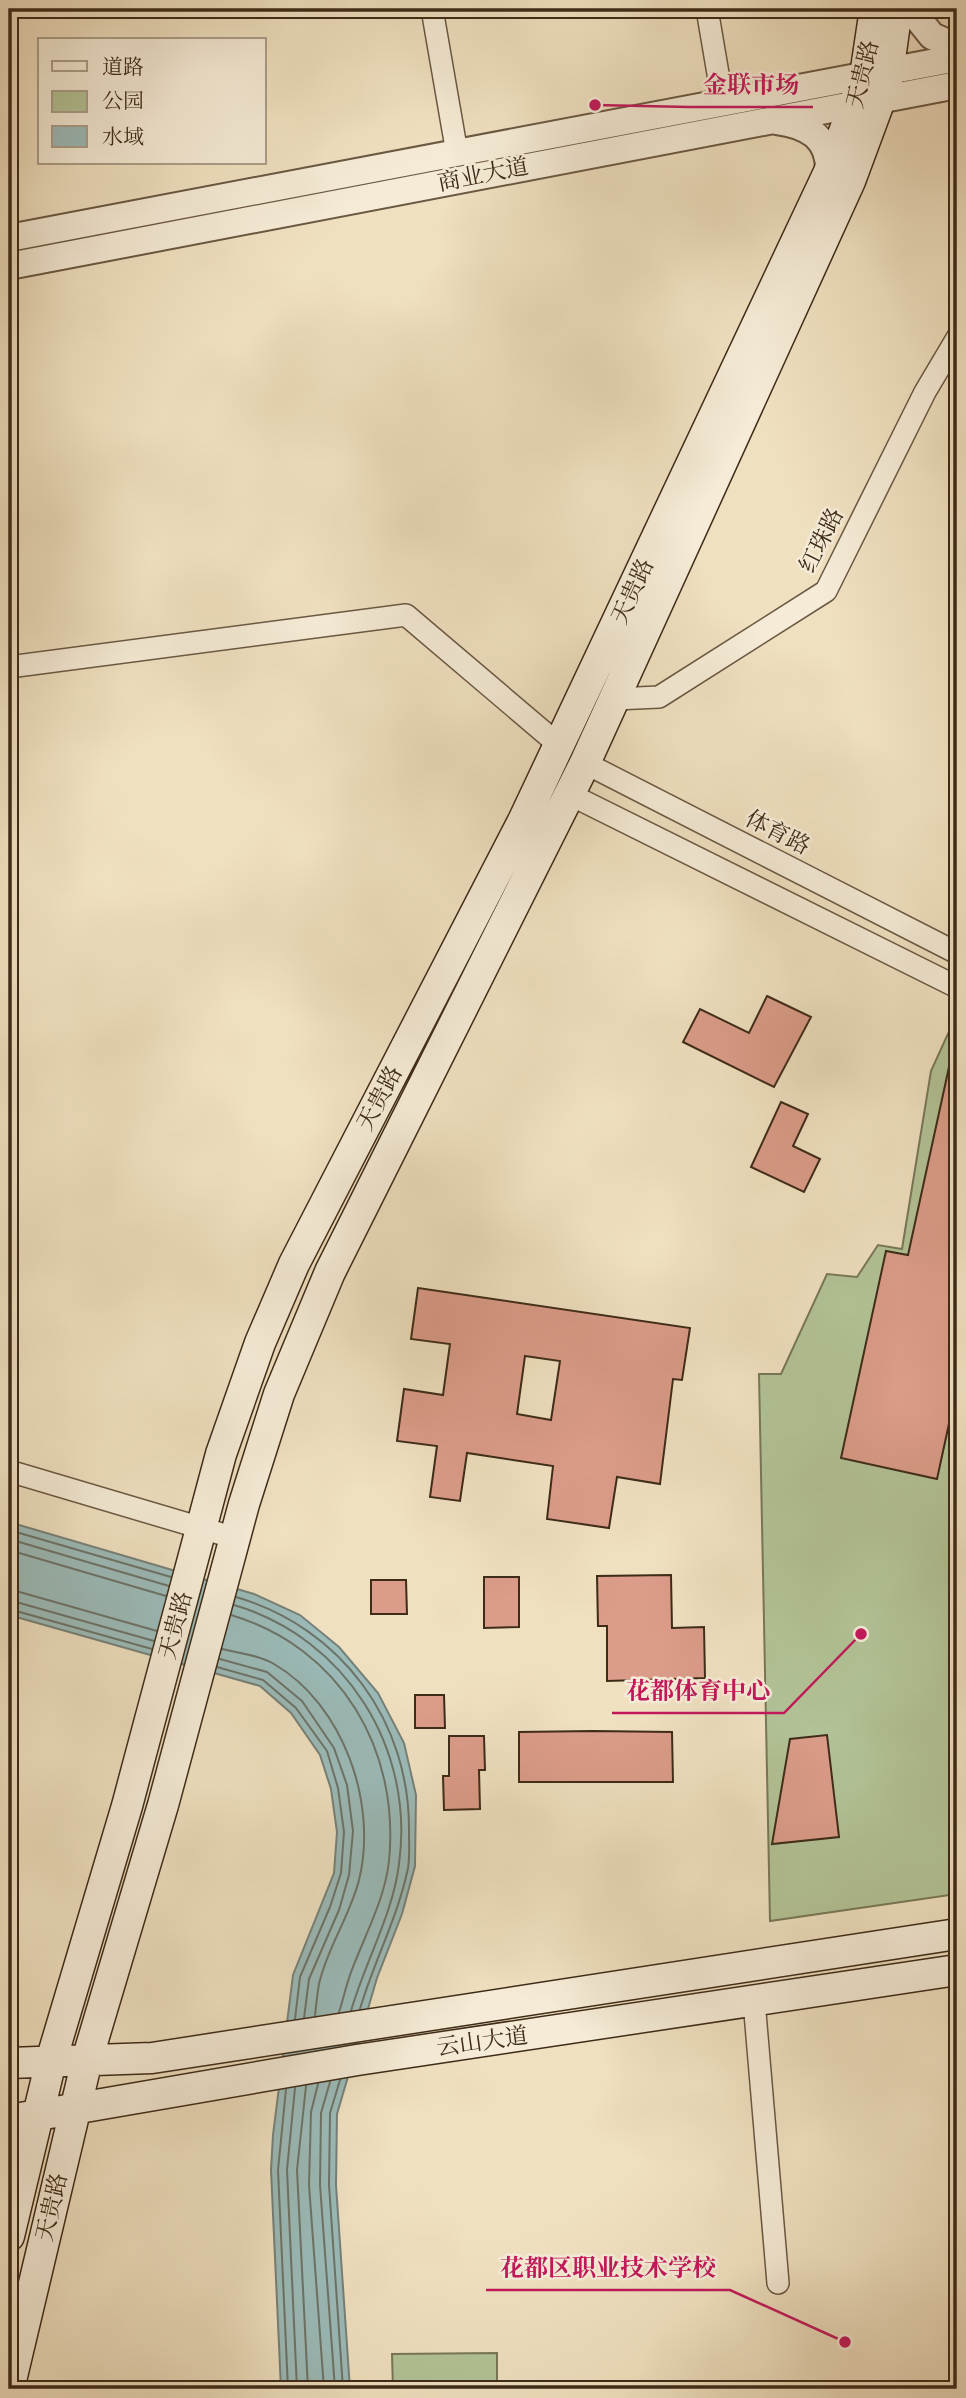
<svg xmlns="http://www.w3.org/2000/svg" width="966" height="2398" viewBox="0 0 966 2398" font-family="'Libre Caslon Text','Noto Serif SC',serif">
  <rect width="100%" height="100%" fill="#efe0c0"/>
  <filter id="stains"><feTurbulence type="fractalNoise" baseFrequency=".00286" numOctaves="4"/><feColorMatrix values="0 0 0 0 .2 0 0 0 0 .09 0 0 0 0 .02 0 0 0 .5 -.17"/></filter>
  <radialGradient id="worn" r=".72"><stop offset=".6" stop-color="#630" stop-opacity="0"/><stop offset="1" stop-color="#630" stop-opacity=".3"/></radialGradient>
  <path fill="#b2c397" stroke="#787758" stroke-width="2" d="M 957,1014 L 957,1894 L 770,1921 L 759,1374 L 781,1374 L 827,1274 L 857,1277 L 878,1245 L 902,1249 L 931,1071 Z
    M 497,2353 L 497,2389 L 393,2389 L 392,2354 Z"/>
  <path fill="#9bbbb9" stroke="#768179" stroke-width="2" d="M 9,1522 L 254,1594 L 300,1615 L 339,1647 L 378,1693 L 404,1743 L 416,1795 L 415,1866 L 402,1914 L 377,1978 L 337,2114 L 336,2185 L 350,2389 L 281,2389 L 271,2170 L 273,2135 L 293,1975 L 334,1873 L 337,1832 L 331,1789 L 320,1755 L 291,1713 L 260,1686 L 9,1615 Z"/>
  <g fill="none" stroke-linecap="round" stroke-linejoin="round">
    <path stroke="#6c7368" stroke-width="2" d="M 9,1530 L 171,1577
      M 9,1539 L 169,1586
      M 9,1550 L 166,1596
      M 9,1589 L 157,1631
      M 236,1597 C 342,1628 410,1722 409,1831 C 409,1843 410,1856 408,1868 C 398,1917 374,1961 360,2009
      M 9,1600 L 154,1641
      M 234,1605 C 346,1638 415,1749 399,1864 C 393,1914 365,1962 351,2011
      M 9,1609 L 152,1649
      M 231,1615 C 341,1648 400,1750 389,1861 C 385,1898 366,1933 353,1967 C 347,1981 344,1997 339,2012
      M 222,1649 C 238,1653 259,1655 274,1664 C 343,1704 378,1803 359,1880 C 350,1916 327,1948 319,1984 C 317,1995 316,2006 315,2016
      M 220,1659 L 267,1672 L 302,1701 L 334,1748 L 347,1785 L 353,1831 L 349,1875 L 339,1910 L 309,1979 L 304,2018
      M 217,1667 L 263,1680 L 296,1708 L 327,1751 L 338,1788 L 344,1832 L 341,1873 L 330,1907 L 300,1977 L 295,2019
      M 340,2080 L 330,2113 L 329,2185 L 343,2389
      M 330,2082 L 321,2113 L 320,2185 L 335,2389
      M 318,2084 L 311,2112 L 309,2185 L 324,2389
      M 306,2086 L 297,2170 L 308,2389
      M 295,2088 L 287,2170 L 297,2389
      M 286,2089 L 278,2170 L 288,2389"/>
  </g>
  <path fill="#db9c89" stroke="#3e2b18" stroke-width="2" fill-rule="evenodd" d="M 767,996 L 811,1017 L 774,1087 L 683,1042 L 700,1009 L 749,1033 Z
    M 951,1058 L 957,1059 L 957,1387 L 937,1479 L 841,1458 L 886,1251 L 908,1255 Z
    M 781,1102 L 808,1114 L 793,1146 L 820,1159 L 804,1192 L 751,1167 Z
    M 418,1288 L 690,1328 L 682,1380 L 673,1379 L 660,1484 L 617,1477 L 609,1528 L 547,1519 L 553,1466 L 467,1453 L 460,1501 L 430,1497 L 437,1446 L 397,1441 L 404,1389 L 443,1395 L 450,1344 L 411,1339 ZM 525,1356 L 560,1361 L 551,1420 L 517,1414 Z
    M 671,1575 L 672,1628 L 704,1627 L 705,1678 L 607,1681 L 607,1626 L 598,1626 L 597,1576 Z
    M 484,1577 L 519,1577 L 519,1627 L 484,1628 Z
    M 371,1580 L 406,1580 L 407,1614 L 371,1614 Z
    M 415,1695 L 444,1695 L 445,1728 L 415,1728 Z
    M 593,1731 L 672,1732 L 673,1782 L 519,1782 L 519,1732 Z
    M 827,1735 L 839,1837 L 772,1844 L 790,1739 Z
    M 449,1736 L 484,1736 L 485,1770 L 479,1770 L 480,1809 L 444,1810 L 443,1776 L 449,1776 Z"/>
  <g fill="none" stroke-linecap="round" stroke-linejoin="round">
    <defs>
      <path id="minor" d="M 432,9 L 457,153
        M 707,9 L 723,103
        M 9,667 L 406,615 L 559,745
        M 615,699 L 659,697 L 826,591 L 925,392 L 957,338
        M 585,763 L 957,953
        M 569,794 L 957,987
        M 9,1471 L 235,1538
        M 754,2001 L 778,2283"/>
      <path id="tertiary" d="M 910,9 L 932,36 L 957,47
        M 777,121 C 808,125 830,138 829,172
        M 9,238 L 957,58
        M 9,266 L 957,85"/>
      <path id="secondary" d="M 9,2063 L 152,2058 L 957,1934
        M 9,2120 L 357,2060 L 957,1970
        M 9,2236 L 51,2061 L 127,1806 L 221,1454 L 260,1343 L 294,1264 L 524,819 L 829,172 L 865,76 L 875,9
        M 9,2389 L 87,2060 L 163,1805 L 244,1504 L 279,1394 L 330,1272 L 585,763 L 850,181 L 887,81 L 897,9"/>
    </defs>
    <use href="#minor" stroke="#6a5842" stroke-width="24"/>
    <use href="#tertiary" stroke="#6a5842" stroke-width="30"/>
    <use href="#secondary" stroke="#3e2b18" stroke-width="33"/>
    <use href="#minor" stroke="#f5ebd6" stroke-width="21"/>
    <use href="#tertiary" stroke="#f5ebd6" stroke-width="26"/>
    <use href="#secondary" stroke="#f5ebd6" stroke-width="30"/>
  </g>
  <g text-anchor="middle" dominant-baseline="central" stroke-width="5" stroke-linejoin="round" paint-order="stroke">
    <g font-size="23" fill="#3e2b18" stroke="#f5ebd6">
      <text transform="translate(862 74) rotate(-76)">天贵路</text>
      <text transform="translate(483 174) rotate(-11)">商业大道</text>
      <text transform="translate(821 540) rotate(-63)">红珠路</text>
      <text transform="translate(632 591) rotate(-65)">天贵路</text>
      <text transform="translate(778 832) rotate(27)">体育路</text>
      <text transform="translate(379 1098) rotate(-62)">天贵路</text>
      <text transform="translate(175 1625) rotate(-75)">天贵路</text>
      <text transform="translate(482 2041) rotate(-8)">云山大道</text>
      <text transform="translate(51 2207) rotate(-77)">天贵路</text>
    </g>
  </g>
  <path fill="none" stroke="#c2185b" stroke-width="2.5" d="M595 105L689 107H813M861 1634L784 1713H612M845 2342L730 2290H486"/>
  <g fill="#c2185b" stroke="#f5ebd6" stroke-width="2.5">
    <circle cx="595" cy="105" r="7"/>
    <circle cx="861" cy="1634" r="7"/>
    <circle cx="845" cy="2342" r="7"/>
  </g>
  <g font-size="24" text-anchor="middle" font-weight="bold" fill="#c2185b" stroke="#f5ebd6" stroke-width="5" stroke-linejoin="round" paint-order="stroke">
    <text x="751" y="93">金联市场</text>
    <text x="698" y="1699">花都体育中心</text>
    <text x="608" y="2276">花都区职业技术学校</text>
  </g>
  <rect width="966" height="2398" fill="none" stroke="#efe0c0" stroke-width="35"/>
  <rect x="10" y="10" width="945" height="2377" fill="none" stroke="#3e2b18" stroke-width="3.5"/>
  <rect x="18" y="18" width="931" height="2363" fill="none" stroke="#3e2b18" stroke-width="2"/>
  <rect x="38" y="38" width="228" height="126" fill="#f5ebd6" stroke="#ac9e8a" stroke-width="2"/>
  <rect x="52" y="61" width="35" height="10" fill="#f5ebd6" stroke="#ac9e8a" stroke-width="2"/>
  <text x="102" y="74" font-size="21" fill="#3e2b18">道路</text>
  <rect x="52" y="91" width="35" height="21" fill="#b2c397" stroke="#ac9e8a" stroke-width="2"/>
  <text x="102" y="108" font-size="21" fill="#3e2b18">公园</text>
  <rect x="52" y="126" width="35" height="21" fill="#9bbbb9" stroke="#ac9e8a" stroke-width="2"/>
  <text x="102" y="144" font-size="21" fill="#3e2b18">水域</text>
  <rect width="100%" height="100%" filter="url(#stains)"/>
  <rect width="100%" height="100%" fill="url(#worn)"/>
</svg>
